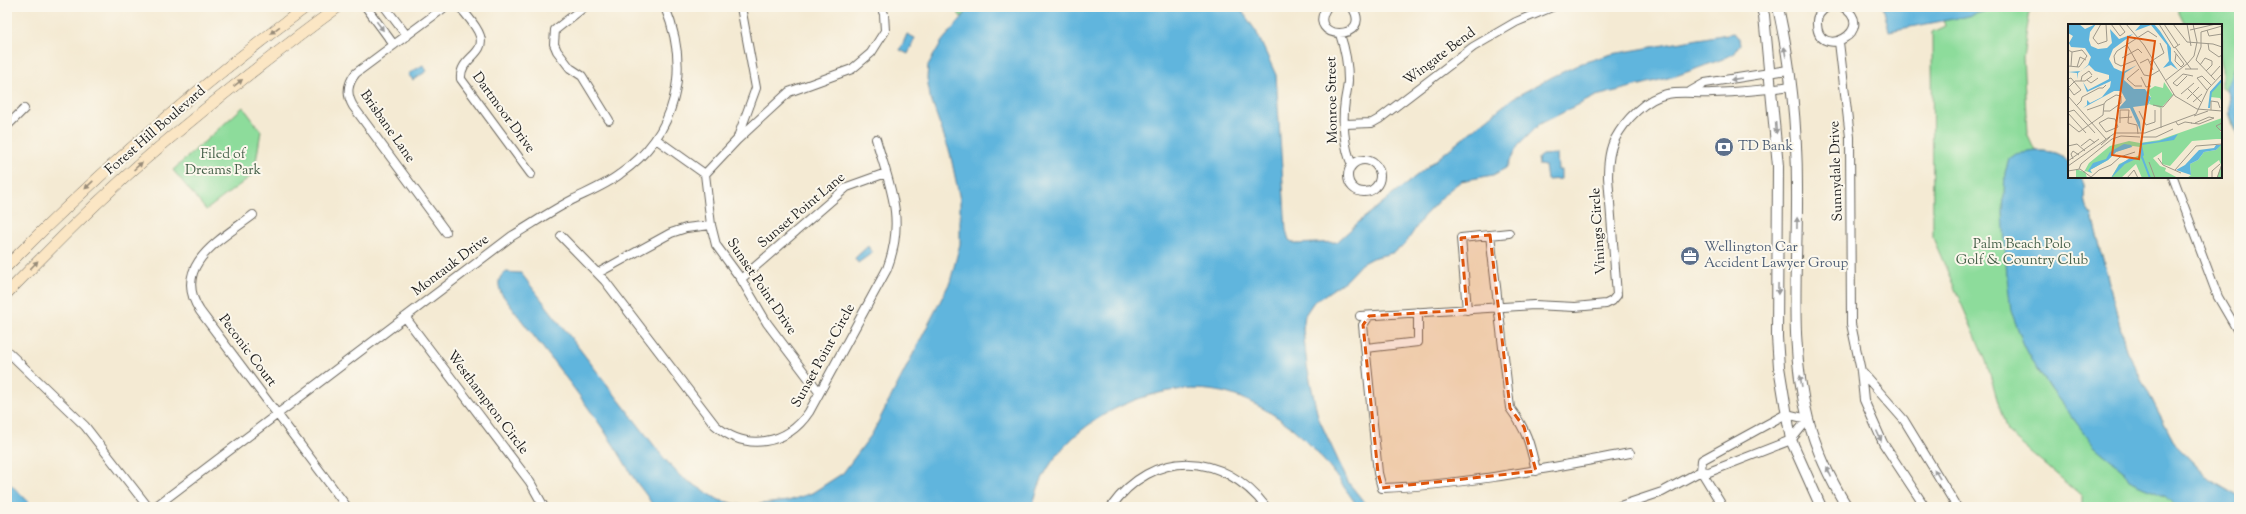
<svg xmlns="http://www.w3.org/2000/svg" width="2246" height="514" viewBox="0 0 2246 514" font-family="'Sorts Mill Goudy',serif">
  <rect width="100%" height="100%" fill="#fbf7ec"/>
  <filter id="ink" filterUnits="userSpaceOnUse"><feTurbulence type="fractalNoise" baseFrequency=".025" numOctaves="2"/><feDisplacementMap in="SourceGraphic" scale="8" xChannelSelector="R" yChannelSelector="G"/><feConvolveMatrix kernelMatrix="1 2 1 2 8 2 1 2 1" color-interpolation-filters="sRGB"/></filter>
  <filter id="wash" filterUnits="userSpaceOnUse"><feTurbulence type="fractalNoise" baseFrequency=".012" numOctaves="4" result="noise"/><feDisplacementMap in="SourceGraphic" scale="16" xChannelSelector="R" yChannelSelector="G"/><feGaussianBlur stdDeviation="0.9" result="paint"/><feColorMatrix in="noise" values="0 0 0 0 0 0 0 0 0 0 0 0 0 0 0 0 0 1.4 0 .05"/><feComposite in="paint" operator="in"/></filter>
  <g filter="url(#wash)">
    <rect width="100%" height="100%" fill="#f4ead3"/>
    <path fill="#8ddc9b" stroke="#547c5c" d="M 954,7 L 974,7 L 961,17 Z
      M 1939,7 L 2049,7 L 2030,10 L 2023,57 L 2027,134 L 2035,151 C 2048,151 2060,151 2069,162 L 2069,177 L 2081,177 C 2089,191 2078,200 2092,216 L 2126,350 L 2175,444 L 2210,480 L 2239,497 L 2239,507 L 2082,507 L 2082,496 L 2007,432 L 1986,361 L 1933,238 L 1932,32 L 1945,26 Z
      M 2176,7 L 2239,7 L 2239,137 C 2236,130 2231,123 2230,116 C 2229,104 2232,94 2221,86 L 2221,25 L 2185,25 Z
      M 243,107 L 261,131 L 254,174 L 206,210 L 173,170 Z"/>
    <path fill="#60b5dd" stroke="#3e687c" d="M 971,7 L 1239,7 L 1256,31 L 1276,75 L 1286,230 L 1289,240 L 1296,244 L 1337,242 L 1360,221 L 1513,98 L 1552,77 L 1582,63 L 1612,54 L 1733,33 L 1739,38 L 1740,44 L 1733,54 L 1723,59 L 1676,76 L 1596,96 L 1540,124 L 1518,146 L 1506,168 L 1493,175 L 1461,181 L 1448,191 L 1423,217 L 1404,246 L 1392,253 L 1372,258 L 1361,264 L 1346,280 L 1313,303 L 1305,315 L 1303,329 L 1307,366 L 1318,417 L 1348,482 L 1368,507 L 1358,507 C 1335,474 1311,439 1277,417 C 1260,406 1237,394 1216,391 C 1152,380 1071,419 1042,479 C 1038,487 1035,498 1032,507 L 653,507 C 648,495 639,487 633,477 C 596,411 546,354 501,293 C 498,284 497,279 505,272 L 521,273 L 663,457 L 680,476 L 719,500 L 744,506 L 788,501 L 812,493 L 843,473 L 872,434 L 950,282 L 960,244 L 960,200 L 950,153 L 930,97 L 927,78 L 928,65 L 942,41 Z
      M 1883,7 L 1999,7 L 1969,16 L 1889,31 Z
      M 907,34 L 915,38 L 908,54 L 900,50 Z
      M 2239,60 L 2239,137 L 2230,116 L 2229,97 L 2226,90 L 2235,64 Z
      M 423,65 L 427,71 L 413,80 L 408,74 Z
      M 2035,151 C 2048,151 2060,151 2069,162 L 2069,177 L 2081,177 C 2089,191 2078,200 2092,216 L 2126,350 L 2175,444 L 2210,480 L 2239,497 L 2239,507 L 2176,507 L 2164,495 L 2129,480 L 2123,470 L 2094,446 L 2038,372 L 2024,345 L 2011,311 L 2007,277 L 2003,213 L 2005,173 L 2009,159 L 2016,154 Z
      M 1557,154 L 1558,170 L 1561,170 L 1561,179 L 1547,180 L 1545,166 L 1539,165 L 1538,158 L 1542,155 Z
      M 868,246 L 872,253 L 858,263 L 855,258 Z
      M 7,481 L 34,507 L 7,507 Z"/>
  </g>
  <g filter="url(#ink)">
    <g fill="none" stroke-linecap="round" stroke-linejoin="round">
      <defs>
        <path id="minor" d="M 366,7 L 394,45
          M 385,7 L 407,36
          M 445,7 L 356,73 C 347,84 346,94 353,106 L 446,232
          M 460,7 C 467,16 477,26 480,36 C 486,55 459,58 461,79 L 531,174
          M 584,7 L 555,30 L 554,44 L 557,51 L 570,68 L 582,76 L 609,120
          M 1327,7 C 1304,42 1375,41 1352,7
          M 1827,7 C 1821,11 1816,17 1817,24 C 1818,62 1879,30 1843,7
          M 1340,34 C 1345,49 1348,64 1348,80 C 1348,87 1346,94 1345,101 C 1342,121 1344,147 1352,165
          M 1839,42 L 1850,137 L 1851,324 L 1861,371 L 1864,400 L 1883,443 L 1925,507
          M 1691,91 L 1705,83 L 1788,70
          M 1345,124 L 1372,123 L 1379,119 L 1473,47 L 1516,22 L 1552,7
          M 7,126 L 24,109
          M 738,137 L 756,88 L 741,7
          M 656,139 L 705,174 L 711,225 L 716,245 L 741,279 L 767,323 L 819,392
          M1348 176a16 16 0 1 1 32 0a16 16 0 1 1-32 0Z
          M 705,174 L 737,140 L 789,92 L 852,69 L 871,53 L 885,31 L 884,14 L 881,7
          M 2173,177 L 2218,297 L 2239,333
          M 253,215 C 222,239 170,265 200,311 L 347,507
          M 1490,235 L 1510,408 C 1527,431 1530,443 1536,471
          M 561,236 L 605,281 L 715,425 C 746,452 787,445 809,412 L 887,269 C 906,219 890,187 876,139
          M 598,273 L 671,233 L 686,228 L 711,225
          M 741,279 L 847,187 L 886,173
          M 1467,310 L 1461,238 L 1509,233
          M 1360,316 L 1534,305 L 1575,307 L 1606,304 L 1612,301 L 1617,295 L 1608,177 C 1608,165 1609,150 1615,139 C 1625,120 1646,98 1667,94 C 1682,91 1697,94 1712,93 C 1739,92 1765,90 1791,86
          M 1369,316 L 1363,325 L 1378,473 L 1382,488 C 1465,485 1548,468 1630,453
          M 405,317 L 530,482 L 544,507
          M 1366,348 L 1418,342 L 1418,312
          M 7,351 L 85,426 L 148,507
          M 1861,371 L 1904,420 L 1957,507
          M 1786,414 L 1808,419 L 1791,440 L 1709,472 L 1701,471 L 1702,460 Z
          M 155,507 L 512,236 C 532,224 551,211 572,200 C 588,192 606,185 620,174 C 677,134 691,70 665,7
          M 1111,507 C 1153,448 1223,451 1266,507
          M 1617,507 L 1662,492 L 1701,471 L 1723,507"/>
        <path id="tertiary" d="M 1761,7 L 1764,15 L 1778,166 L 1777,337 L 1779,367 L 1791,440 L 1821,507
          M 1778,7 C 1791,66 1797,127 1797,187 C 1798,264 1788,344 1808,419 C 1816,449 1831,481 1847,507"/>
        <path id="secondary" d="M 7,266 C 100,171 199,86 306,7
          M 7,293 C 53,246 100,198 150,155 C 211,103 274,54 338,7"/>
      </defs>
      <use href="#minor" stroke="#68645c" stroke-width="10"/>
      <use href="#tertiary" stroke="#68645c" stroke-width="12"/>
      <use href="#secondary" stroke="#68645c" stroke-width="12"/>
      <use href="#minor" stroke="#fff" stroke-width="8"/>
      <use href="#tertiary" stroke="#fff" stroke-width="10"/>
      <use href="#secondary" stroke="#fbe6c4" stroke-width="11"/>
    </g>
    <defs><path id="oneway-solid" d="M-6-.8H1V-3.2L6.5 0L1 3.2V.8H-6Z"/></defs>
    <g fill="#999">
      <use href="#oneway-solid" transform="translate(380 26) rotate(53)"/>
      <use href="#oneway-solid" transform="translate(1785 52) rotate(-99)"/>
      <use href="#oneway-solid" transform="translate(1736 79) rotate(171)"/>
      <use href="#oneway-solid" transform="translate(1776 128) rotate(86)"/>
      <use href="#oneway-solid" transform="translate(1797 223) rotate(-89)"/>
      <use href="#oneway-solid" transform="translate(1778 289) rotate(91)"/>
      <use href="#oneway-solid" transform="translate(1801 381) rotate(-99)"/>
      <use href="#oneway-solid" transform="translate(1879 436) rotate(66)"/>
      <use href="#oneway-solid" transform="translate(1829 472) rotate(-114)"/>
      <use href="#oneway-solid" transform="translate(1937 474) rotate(-121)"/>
    </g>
    <g fill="#978b78">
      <use href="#oneway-solid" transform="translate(275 30) rotate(144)"/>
      <use href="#oneway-solid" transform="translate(238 83) rotate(-38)"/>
      <use href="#oneway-solid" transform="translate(138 166) rotate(-42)"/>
      <use href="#oneway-solid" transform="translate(89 185) rotate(136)"/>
      <use href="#oneway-solid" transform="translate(34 265) rotate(-46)"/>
    </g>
  </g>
  <path fill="#de560d" fill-opacity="0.2" stroke="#de560d" stroke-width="3" stroke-dasharray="8 5" stroke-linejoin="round" d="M 1490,235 L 1510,408 L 1524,427 L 1536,471 L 1382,488 L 1378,473 L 1363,325 L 1369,316 L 1467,310 L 1461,238 Z"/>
  <defs>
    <symbol id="bank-disc" viewBox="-11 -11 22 22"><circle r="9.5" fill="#5c6f8a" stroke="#fbf7ec"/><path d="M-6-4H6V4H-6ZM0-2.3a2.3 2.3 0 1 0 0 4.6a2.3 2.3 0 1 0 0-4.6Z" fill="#fff"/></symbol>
    <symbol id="office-disc" viewBox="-11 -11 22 22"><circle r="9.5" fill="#5c6f8a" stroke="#fbf7ec"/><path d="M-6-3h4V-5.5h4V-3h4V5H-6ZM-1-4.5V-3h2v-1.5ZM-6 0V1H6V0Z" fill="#fff"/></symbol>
  </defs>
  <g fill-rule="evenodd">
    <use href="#bank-disc" x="1713" y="136" width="22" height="22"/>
    <use href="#office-disc" x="1679" y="245" width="22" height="22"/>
  </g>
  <g text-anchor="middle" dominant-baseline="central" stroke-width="4" stroke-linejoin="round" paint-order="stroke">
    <g font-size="14" fill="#1c1c1c" stroke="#fbf7ec">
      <text transform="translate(1440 57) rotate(-37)">Wingate Bend</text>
      <text transform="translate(1333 100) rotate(-91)">Monroe Street</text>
      <text transform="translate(503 113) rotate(54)">Dartmoor Drive</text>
      <text transform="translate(387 127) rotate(55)">Brisbane Lane</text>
      <text transform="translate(156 131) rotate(-41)">Forest Hill Boulevard</text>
      <text transform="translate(1837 171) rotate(-92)">Sunnydale Drive</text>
      <text transform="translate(802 211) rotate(-40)">Sunset Point Lane</text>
      <text transform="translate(1599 231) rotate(-94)">Vinings Circle</text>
      <text transform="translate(451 266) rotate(-37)">Montauk Drive</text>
      <text transform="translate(761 287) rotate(56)">Sunset Point Drive</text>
      <text transform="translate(247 351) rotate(53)">Peconic Court</text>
      <text transform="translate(824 356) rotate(-61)">Sunset Point Circle</text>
      <text transform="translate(487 403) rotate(53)">Westhampton Circle</text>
    </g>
    <g font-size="14" fill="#4e5e75" stroke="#fbf7ec" text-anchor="start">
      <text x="1738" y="147">TD Bank</text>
      <text x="1704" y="248">Wellington Car<tspan x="1704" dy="16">Accident Lawyer Group</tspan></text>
    </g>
    <g font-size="14" fill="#445f48" stroke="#fbf7ec">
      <text x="223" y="155">Filed of<tspan x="223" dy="16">Dreams Park</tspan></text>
      <text x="2022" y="245">Palm Beach Polo<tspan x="2022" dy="16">Golf &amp; Country Club</tspan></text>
    </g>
  </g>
  <g transform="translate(2068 24)">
    <rect width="154" height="154" fill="#f4ead3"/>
    <path d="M 154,57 L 154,79 L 152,74 L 142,73 L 143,68 ZM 96,58 L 105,71 L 93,84 L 81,80 L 83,73 L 79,67 L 87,62 L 95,64 ZM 154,94 L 154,106 L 152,107 L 154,109 L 154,154 L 149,154 L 153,141 L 151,136 L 140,144 L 140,154 L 119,154 L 123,151 L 122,140 L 130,136 L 136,128 L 148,126 L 153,120 L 153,115 L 148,115 L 124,117 L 102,142 L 94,140 L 94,128 L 85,134 L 92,142 L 98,144 L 97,147 L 110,154 L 74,154 L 68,140 L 53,154 L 43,154 L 51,140 L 72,131 L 72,123 L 65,122 L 48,128 L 40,136 L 22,146 L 24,149 L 17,147 L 19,154 L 8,154 L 8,145 L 16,148 L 21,139 L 42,122 L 61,117 L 72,119 L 91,116 Z" fill="#8ddc9b"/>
    <path d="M 0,0 L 11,0 L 17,5 L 28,0 L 22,8 L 21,16 L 23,22 L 30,25 L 39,24 L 44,19 L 42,5 L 51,15 L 65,10 L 45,25 L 41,35 L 46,44 L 55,48 L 69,41 L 57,49 L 56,56 L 66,65 L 77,65 L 83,74 L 80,81 L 65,83 L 72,98 L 73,108 L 62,84 L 50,85 L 58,76 L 53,67 L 46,67 L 15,84 L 19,81 L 19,76 L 22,79 L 34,73 L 42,63 L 43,57 L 19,68 L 15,58 L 20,66 L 41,55 L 41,51 L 27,47 L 21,41 L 10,49 L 10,55 L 9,49 L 0,48 L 13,47 L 20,41 L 23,33 L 17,24 L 3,23 L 1,19 L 5,12 L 0,9 ZM 73,0 L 86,0 L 92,7 L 103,24 L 103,37 L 110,46 L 103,41 L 95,44 L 101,37 L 99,21 L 83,1 L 67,7 ZM 110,110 L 106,116 L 74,121 L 76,131 L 73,135 L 72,116 L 74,119 L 91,117 ZM 56,120 L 63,121 L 64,123 L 48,128 L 40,136 L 22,146 L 24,149 L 20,147 L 25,139 L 38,135 L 42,128 ZM 148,121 L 153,121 L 148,126 L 136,128 L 130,136 L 122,140 L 123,151 L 108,146 L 117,141 L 131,126 L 146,124 ZM 62,134 L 68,135 L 57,140 L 43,154 L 51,141 Z" fill="#60b5dd"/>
    <path fill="none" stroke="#60b5dd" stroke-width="2" d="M 141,84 L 143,68 L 154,56M 74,133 L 82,154"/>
    <path fill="none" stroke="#9e988a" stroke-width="1" d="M 33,0 L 25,14 L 30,20 L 39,17 L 38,0M 43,0 L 52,12 L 57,8 L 51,0M 58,0 L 76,21 L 107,72 L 129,85 L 154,87M 91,0 L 106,24 L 112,20M 96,0 L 110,21M 105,0 L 119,18 L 145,20 L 154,23M 119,0 L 123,22M 122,6 L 148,0M 139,6 L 141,12 L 154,10M 140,19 L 141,26 L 151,33 L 154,31M 59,21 L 76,51 L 82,52 L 92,46M 107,23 L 123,45M 0,26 L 4,28 L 14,26 L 19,32 L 11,43 L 0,42M 106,27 L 113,36 L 116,40 L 113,43 L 107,37 L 108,30M 54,34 L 70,25 L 74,29M 68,36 L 53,42 L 47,39 L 46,32 L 49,27 L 80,7 L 89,13M 82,38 L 96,29 L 92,19M 72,39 L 80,35 L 85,46M 132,41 L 137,34 L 144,37 L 144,41 L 138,47M 3,42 L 4,28M 9,43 L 12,33 L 18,36M 71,45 L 59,55 L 67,62 L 74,62M 117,45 L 130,45M 119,52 L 109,62 L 105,59 L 115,50 L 125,52M 143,52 L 152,42M 73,53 L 78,63 L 83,62M 0,55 L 3,54 L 13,66 L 6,71 L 0,63M 19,56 L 23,59 L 30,54M 147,56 L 128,36 L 133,23 L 133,8 L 154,2M 13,57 L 14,52 L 21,47 L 24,51M 97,57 L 120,39 L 126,32 L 129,18 L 125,0M 0,64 L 7,57 L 17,57 L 24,52M 120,65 L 133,78M 139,66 L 129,54 L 134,52 L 143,61M 113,70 L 126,59M 0,72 L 38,115M 119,75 L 131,63M 125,78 L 134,70M 85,81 L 95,83 L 106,70M 8,82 L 13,77 L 14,73 L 31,64 L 35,64 L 38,61M 93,84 L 93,104M 19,86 L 36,80M 61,86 L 60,99 L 69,101 L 70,110M 143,86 L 143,77 L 150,78 L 152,84M 71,87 L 78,101 L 87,98 L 87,86M 0,88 L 6,86 L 27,109M 0,89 L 18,109M 126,92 L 140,87M 40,94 L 47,95 L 50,103 L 38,108 L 31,99 ZM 51,94 L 64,93M 108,98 L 110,101 L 117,98 L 124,99M 0,99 L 11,108 L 35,91 L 36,80 L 38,77 L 48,71 L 53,72 L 53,79 L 42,87 L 36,87M 52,99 L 52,86 L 61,86M 123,99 L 131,100 L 146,94 L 141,93 L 127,99M 154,99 L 148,102 L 154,108M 74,113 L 88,113 L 105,105M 33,121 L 42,113M 0,122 L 9,120 L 17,127M 13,122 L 22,115 L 27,119M 90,134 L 95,141 L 113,149M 5,135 L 3,130 L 5,127 L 11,131M 0,137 L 31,115M 81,138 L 87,154M 0,142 L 47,109 L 77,109 L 128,90 L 140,65 L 154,50M 11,145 L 13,140 L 44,115 L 53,112 L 72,113M 107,146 L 128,122 L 154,120M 0,147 L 12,145 L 23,153M 22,154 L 31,146 L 43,141 L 52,133 L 67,128M 59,154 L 66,146 L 70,154M 144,154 L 144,147 L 152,140M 149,154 L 154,140"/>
    <path fill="#de560d" fill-opacity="0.15" stroke="#de560d" stroke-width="2" d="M 60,13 L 87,17 L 71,135 L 44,131 Z"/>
    <rect width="154" height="154" fill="none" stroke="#1c1c1c" stroke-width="2"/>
  </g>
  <rect width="2246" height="514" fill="none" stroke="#fbf7ec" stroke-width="24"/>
</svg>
